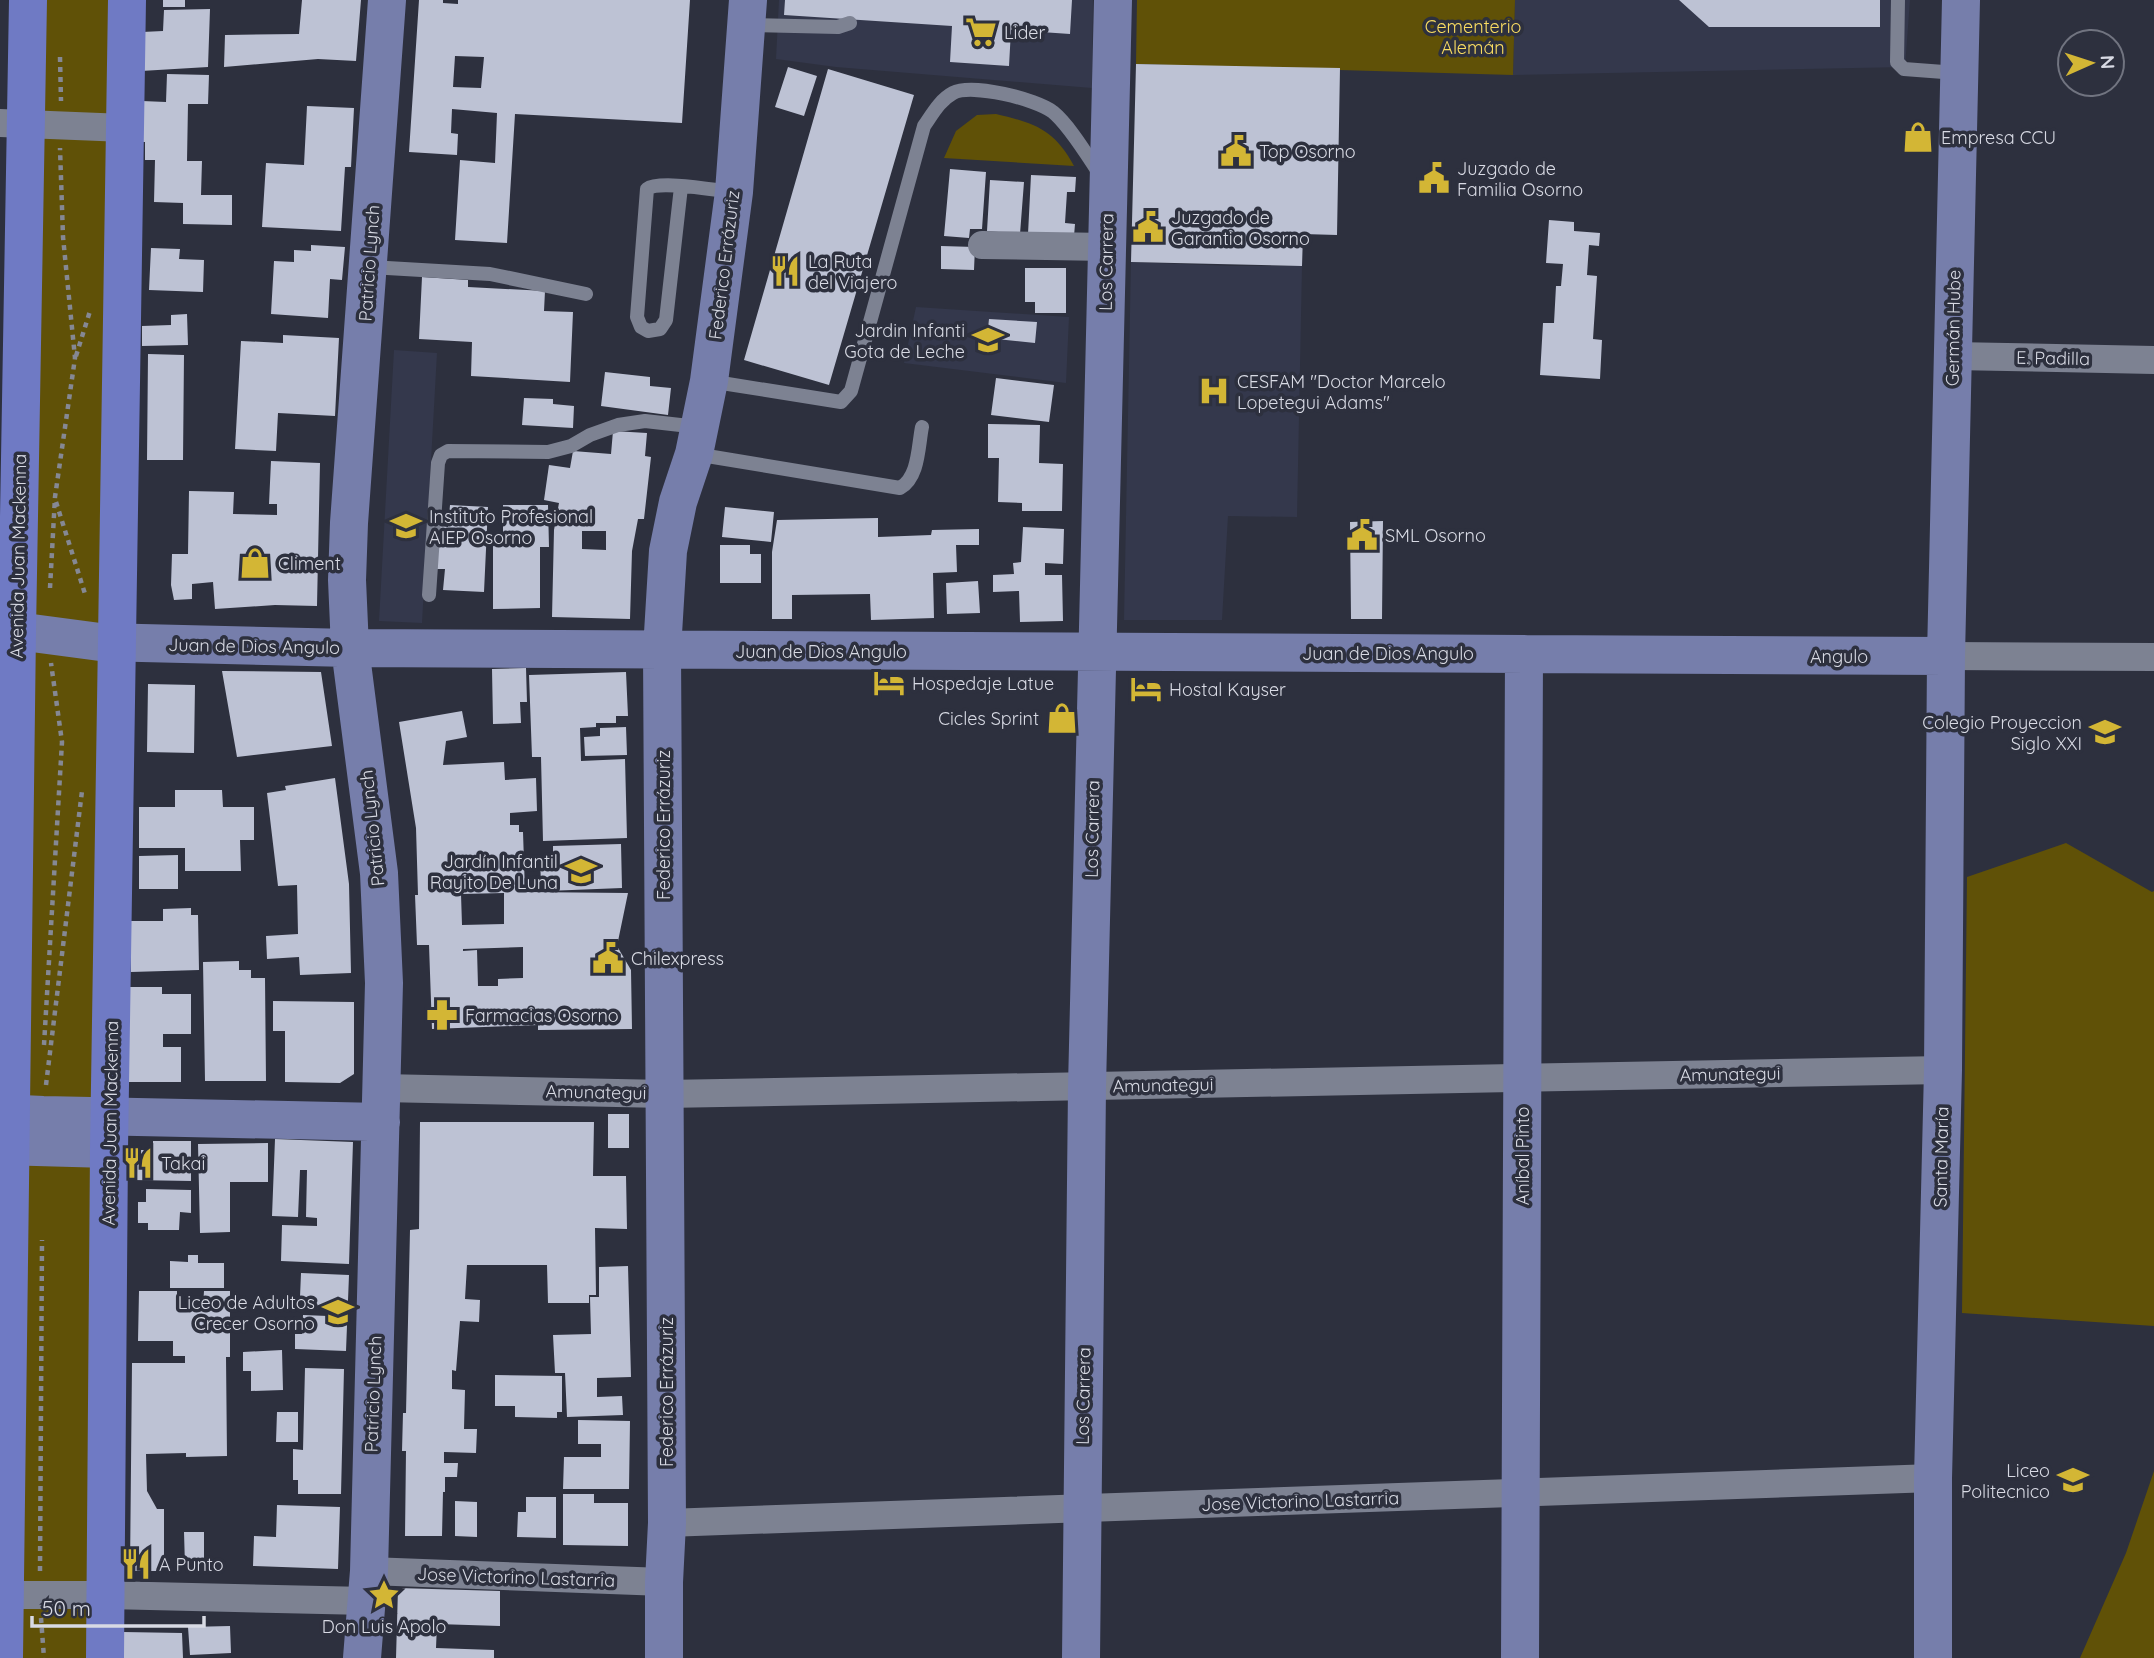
<svg xmlns="http://www.w3.org/2000/svg" width="2154" height="1658" viewBox="0 0 2154 1658" font-family="Quicksand,sans-serif">
  <rect width="100%" height="100%" fill="#2d303e"/>
  <path fill="#34384c" d="M 779,0 L 1093,0 L 1092,88 L 836,67 L 776,59 Z
    M 1515,0 L 1910,0 L 1905,67 L 1513,75 Z
    M 1131,262 L 1232,266 L 1302,266 L 1297,517 L 1228,516 L 1222,620 L 1124,620 Z
    M 916,307 L 1069,317 L 1066,383 L 904,363 Z
    M 394,350 L 437,353 L 422,623 L 379,621 Z"/>
  <path fill="#605107" d="M 38,0 L 121,0 L 94,1658 L 7,1658 Z
    M 1137,0 L 1515,0 L 1513,75 L 1136,64 Z
    M 996,114 C 1034,123 1054,129 1074,166 L 944,158 L 956,131 L 977,115 Z
    M 2066,843 L 2152,892 L 2154,891 L 2154,1326 L 1962,1313 L 1967,877 Z
    M 2154,1471 L 2154,1658 L 2080,1658 L 2126,1553 Z"/>
  <path fill="#bdc2d4" fill-rule="evenodd" d="M 163,0 L 185,0 L 185,7 L 163,7 Z
    M 302,0 L 361,0 L 356,61 L 318,59 L 224,67 L 225,35 L 299,34 Z
    M 419,0 L 443,0 L 443,3 L 458,4 L 458,0 L 690,0 L 682,123 L 515,114 L 507,243 L 455,240 L 460,160 L 495,163 L 497,113 L 452,109 L 451,133 L 458,134 L 457,155 L 409,152 ZM 455,56 L 484,57 L 481,88 L 453,87 Z
    M 785,0 L 1072,0 L 1070,34 L 1011,30 L 1009,66 L 950,62 L 952,26 L 784,15 Z
    M 1679,0 L 1880,0 L 1880,27 L 1709,27 Z
    M 210,9 L 208,67 L 141,71 L 142,32 L 163,31 L 164,10 Z
    M 1136,64 L 1340,68 L 1337,235 L 1303,234 L 1302,266 L 1131,262 Z
    M 788,67 L 817,76 L 804,116 L 775,107 Z
    M 828,69 L 914,95 L 829,385 L 744,360 Z
    M 167,74 L 209,75 L 208,104 L 188,104 L 187,161 L 202,161 L 201,195 L 232,195 L 232,225 L 183,224 L 183,203 L 154,202 L 155,160 L 145,160 L 145,142 L 141,142 L 142,101 L 166,102 Z
    M 307,106 L 354,108 L 351,167 L 345,167 L 341,231 L 262,227 L 266,163 L 304,165 Z
    M 950,169 L 986,172 L 982,229 L 970,229 L 969,238 L 944,236 Z
    M 1031,175 L 1076,177 L 1075,192 L 1067,192 L 1065,223 L 1075,224 L 1074,236 L 1028,234 Z
    M 990,180 L 1024,182 L 1020,234 L 987,231 Z
    M 1549,220 L 1574,222 L 1574,231 L 1600,233 L 1599,246 L 1589,245 L 1587,275 L 1597,276 L 1593,339 L 1602,340 L 1600,379 L 1540,375 L 1543,323 L 1554,323 L 1556,286 L 1561,286 L 1563,264 L 1546,263 Z
    M 311,245 L 345,247 L 342,280 L 330,279 L 328,318 L 271,314 L 274,261 L 294,262 L 294,250 L 311,251 Z
    M 941,246 L 975,247 L 974,270 L 941,269 Z
    M 151,248 L 180,249 L 179,259 L 204,260 L 203,292 L 149,290 Z
    M 1025,268 L 1066,268 L 1066,313 L 1035,313 L 1035,302 L 1025,302 Z
    M 422,277 L 468,280 L 468,287 L 545,291 L 544,311 L 573,312 L 570,382 L 471,376 L 472,342 L 419,339 Z
    M 187,314 L 188,345 L 142,346 L 142,326 L 171,325 L 171,315 Z
    M 989,319 L 1037,322 L 1035,343 L 987,338 Z
    M 283,335 L 339,338 L 335,416 L 278,413 L 276,451 L 235,449 L 241,341 L 283,343 Z
    M 148,354 L 184,355 L 183,460 L 147,460 Z
    M 605,372 L 650,377 L 650,386 L 671,388 L 668,415 L 601,406 Z
    M 996,378 L 1054,385 L 1049,422 L 991,415 Z
    M 524,398 L 553,399 L 553,404 L 574,406 L 573,428 L 522,425 Z
    M 988,424 L 1040,425 L 1039,463 L 1063,464 L 1062,511 L 1022,511 L 1022,503 L 998,502 L 999,458 L 988,458 Z
    M 613,431 L 647,433 L 645,456 L 651,457 L 644,519 L 638,519 L 632,551 L 630,619 L 552,617 L 554,530 L 559,503 L 544,500 L 549,465 L 570,468 L 573,451 L 611,454 ZM 582,531 L 606,531 L 606,550 L 582,549 Z
    M 271,461 L 320,463 L 317,606 L 275,605 L 215,609 L 213,582 L 192,584 L 192,599 L 174,600 L 171,585 L 172,554 L 188,554 L 189,491 L 234,492 L 233,514 L 277,515 L 277,504 L 269,504 Z
    M 450,505 L 488,507 L 484,592 L 443,590 L 445,569 L 437,569 L 439,526 L 448,527 Z
    M 503,505 L 548,505 L 549,547 L 540,547 L 540,608 L 493,609 L 493,545 L 503,545 Z
    M 725,507 L 774,512 L 771,542 L 722,537 Z
    M 878,518 L 878,537 L 931,535 L 932,530 L 979,529 L 979,545 L 956,545 L 957,572 L 933,573 L 934,618 L 871,620 L 870,594 L 792,595 L 792,619 L 772,619 L 772,552 L 777,520 Z
    M 1383,521 L 1382,619 L 1351,619 L 1350,522 Z
    M 1023,527 L 1064,529 L 1063,564 L 1045,563 L 1045,575 L 1062,575 L 1063,621 L 1020,622 L 1019,591 L 993,592 L 993,575 L 1014,574 L 1013,563 L 1021,562 Z
    M 720,545 L 750,545 L 750,554 L 761,554 L 761,583 L 720,583 Z
    M 978,581 L 980,613 L 947,614 L 946,583 Z
    M 526,668 L 527,702 L 520,702 L 521,723 L 493,724 L 492,669 Z
    M 222,671 L 321,672 L 332,746 L 237,757 Z
    M 626,672 L 628,716 L 616,716 L 616,723 L 596,723 L 596,727 L 580,728 L 581,761 L 625,759 L 627,838 L 543,841 L 541,757 L 532,757 L 529,675 Z
    M 148,684 L 195,685 L 194,753 L 147,752 Z
    M 462,711 L 467,737 L 446,741 L 443,765 L 504,762 L 505,780 L 536,778 L 537,811 L 510,813 L 510,825 L 519,825 L 519,832 L 523,832 L 525,892 L 628,893 L 617,946 L 631,970 L 632,1029 L 538,1030 L 538,1025 L 432,1029 L 429,945 L 417,945 L 415,895 L 418,895 L 416,828 L 399,722 ZM 504,893 L 504,924 L 462,925 L 461,894 ZM 523,947 L 523,978 L 498,979 L 498,986 L 478,986 L 477,950 L 463,951 L 463,949 Z
    M 626,727 L 627,755 L 585,756 L 584,737 L 600,736 L 600,728 Z
    M 335,778 L 349,884 L 351,973 L 300,975 L 299,957 L 267,959 L 266,936 L 298,934 L 297,885 L 278,886 L 267,793 L 286,790 L 285,786 Z
    M 175,790 L 222,790 L 223,807 L 254,807 L 254,840 L 240,840 L 241,871 L 185,871 L 185,848 L 139,848 L 139,807 L 175,807 Z
    M 621,844 L 622,888 L 547,891 L 546,884 L 541,884 L 540,858 L 553,857 L 553,846 Z
    M 178,855 L 178,889 L 139,889 L 139,856 Z
    M 191,908 L 191,915 L 198,915 L 199,970 L 131,972 L 130,921 L 163,921 L 163,909 Z
    M 239,961 L 239,970 L 251,970 L 251,978 L 265,978 L 266,1081 L 205,1081 L 203,962 Z
    M 128,987 L 162,987 L 162,994 L 191,994 L 191,1034 L 163,1034 L 163,1047 L 181,1047 L 181,1082 L 129,1082 Z
    M 273,1001 L 354,1002 L 354,1074 L 340,1083 L 285,1082 L 285,1031 L 273,1031 Z
    M 608,1114 L 629,1114 L 629,1148 L 608,1148 Z
    M 420,1122 L 594,1122 L 593,1176 L 626,1176 L 627,1229 L 595,1228 L 596,1295 L 589,1295 L 589,1303 L 548,1303 L 547,1265 L 467,1265 L 465,1299 L 480,1300 L 479,1322 L 460,1321 L 456,1371 L 452,1370 L 452,1389 L 465,1390 L 464,1429 L 477,1429 L 476,1453 L 444,1452 L 444,1463 L 458,1463 L 457,1477 L 445,1477 L 445,1492 L 443,1492 L 442,1536 L 405,1536 L 406,1451 L 402,1451 L 403,1413 L 406,1413 L 410,1230 L 419,1229 Z
    M 275,1139 L 353,1142 L 349,1264 L 281,1261 L 282,1225 L 317,1226 L 317,1218 L 306,1217 L 307,1170 L 300,1170 L 298,1217 L 272,1216 Z
    M 153,1141 L 191,1141 L 191,1181 L 133,1180 L 134,1150 L 153,1150 Z
    M 268,1143 L 268,1182 L 230,1182 L 230,1232 L 200,1233 L 198,1144 Z
    M 146,1189 L 191,1190 L 191,1213 L 180,1212 L 179,1230 L 148,1230 L 148,1223 L 138,1223 L 138,1202 L 146,1202 Z
    M 188,1255 L 198,1255 L 198,1263 L 224,1263 L 224,1288 L 170,1288 L 170,1261 L 188,1262 Z
    M 628,1266 L 631,1377 L 597,1378 L 597,1397 L 622,1396 L 623,1415 L 567,1417 L 565,1373 L 555,1373 L 553,1335 L 591,1334 L 590,1297 L 599,1297 L 599,1267 Z
    M 301,1273 L 349,1275 L 346,1351 L 295,1349 L 295,1334 L 302,1334 L 303,1315 L 328,1316 L 329,1309 L 312,1308 L 313,1298 L 300,1297 Z
    M 139,1291 L 177,1291 L 177,1306 L 203,1306 L 204,1291 L 230,1291 L 230,1357 L 226,1357 L 227,1456 L 186,1457 L 186,1453 L 146,1454 L 147,1491 L 157,1509 L 164,1509 L 164,1571 L 130,1571 L 132,1363 L 185,1363 L 185,1356 L 173,1356 L 173,1341 L 138,1341 Z
    M 282,1350 L 283,1390 L 251,1391 L 251,1371 L 243,1371 L 243,1352 Z
    M 305,1368 L 344,1369 L 341,1494 L 298,1494 L 298,1480 L 293,1480 L 293,1449 L 303,1450 Z
    M 495,1375 L 562,1376 L 562,1412 L 557,1412 L 557,1418 L 515,1417 L 515,1406 L 495,1406 Z
    M 277,1412 L 298,1412 L 298,1442 L 276,1442 Z
    M 578,1420 L 630,1421 L 629,1489 L 563,1489 L 564,1457 L 601,1457 L 601,1444 L 578,1444 Z
    M 563,1494 L 594,1494 L 594,1503 L 628,1503 L 628,1546 L 563,1545 Z
    M 526,1497 L 556,1497 L 556,1538 L 517,1537 L 518,1512 L 526,1512 Z
    M 455,1501 L 477,1502 L 477,1537 L 455,1536 Z
    M 277,1505 L 340,1507 L 338,1569 L 253,1566 L 254,1536 L 276,1537 Z
    M 184,1532 L 204,1532 L 204,1565 L 185,1566 Z
    M 398,1588 L 500,1591 L 500,1626 L 437,1624 L 436,1648 L 494,1650 L 494,1658 L 396,1658 Z
    M 230,1626 L 231,1653 L 190,1655 L 188,1627 Z
    M 123,1632 L 182,1633 L 183,1658 L 123,1658 Z"/>
  <g fill="none" stroke-linecap="round" stroke-linejoin="round">
    <path stroke="#858894" stroke-width="4.5" stroke-dasharray="5 5" stroke-linecap="butt" d="M 60,57 L 61,101
      M 76,356 L 90,311
      M 56,502 L 86,597
      M 50,588 L 55,497 L 75,358 L 63,237 L 60,148
      M 44,1045 L 62,742 L 51,663
      M 46,1085 L 82,791
      M 40,1571 L 42,1240
      M 41,1618 L 44,1658"/>
    <path stroke="#7d8292" stroke-width="14" d="M 1898,0 L 1897,62 L 1904,69 L 1957,73
      M 747,25 L 838,27 L 850,23
      M 681,187 L 666,320 L 660,329 L 648,331 L 641,327 L 637,317 L 647,189 C 659,180 714,190 733,192
      M 370,267 L 490,274 L 586,294
      M 709,381 L 841,402 L 851,391 L 924,126 C 933,113 940,100 953,93 C 972,83 1036,99 1053,112 C 1069,125 1087,155 1099,173
      M 695,454 L 900,488 C 919,477 918,447 922,427
      M 429,595 L 438,463 L 441,455 L 448,451 L 548,452 L 571,446 L 590,435 L 618,425 L 645,421 L 698,427"/>
    <path stroke="#7d8292" stroke-width="28" d="M 0,123 L 125,128
      M 982,245 L 1107,247
      M 1953,356 L 2154,360
      M 1946,656 L 2154,657
      M 382,1088 L 665,1094 L 1943,1070
      M 667,1523 L 1933,1478
      M 369,1571 L 664,1582
      M 0,1595 L 107,1595 L 367,1601"/>
    <path stroke="#767eab" stroke-width="38" d="M 0,631 L 17,631 L 100,642 L 350,648 L 1946,656
      M 0,1113 L 43,1115 L 381,1122
      M 0,1146 L 109,1149
      M 362,1658 L 369,1571 L 384,983 L 379,873 L 350,648 L 347,580 L 349,523 L 387,0
      M 664,1658 L 664,1582 L 667,1523 L 662,650 L 668,551 L 678,502 L 694,454 L 709,381 L 734,192 L 748,0
      M 1081,1658 L 1087,1087 L 1113,0
      M 1520,1658 L 1524,654
      M 1933,1658 L 1933,1478 L 1943,1070 L 1946,656 L 1961,0"/>
    <path stroke="#6f7ac4" stroke-width="38" d="M 4,1658 L 17,631 L 28,0
      M 105,1658 L 109,1149 L 127,0"/>
  </g>
  <defs>
    <symbol id="supermarket-bare" viewBox="-9 -9 18 18"><path d="M-6-5.5h2.5l.6 2H6L4.5 2H-2.5L-4.4-4H-6ZM-1.5 3.2a1.3 1.3 0 1 0 .1 0ZM3 3.2a1.3 1.3 0 1 0 .1 0Z" fill="#d3b635" stroke="#2d303e" stroke-width="2.5" paint-order="stroke"/></symbol>
    <symbol id="shop-bare" viewBox="-9 -9 18 18"><path d="M-5-2.5h2.3a2.7 3.5 0 0 1 5.4 0H5L5.5 6h-11ZM-1.5-2.5h3a1.5 2.3 0 0 0-3 0Z" fill="#d3b635" stroke="#2d303e" stroke-width="2.5" paint-order="stroke"/></symbol>
    <symbol id="civic-bare" viewBox="-9 -9 18 18"><path d="M-.6-6.5H3V-4.5H.6V-3L4-1V1h2V6H-6V1h2V-1L-.6-3ZM-1.2 2.5V6h2.4V2.5Z" fill="#d3b635" stroke="#2d303e" stroke-width="2.5" paint-order="stroke"/></symbol>
    <symbol id="restaurant-bare" viewBox="-9 -9 18 18"><path d="M-5-6h1v4h1v-4h1v4h1v-4h1v5L-1.5 .5V6h-2V.5L-5-1ZM5-6V6H3V1.5H1.5Q1.5-4 5-6Z" fill="#d3b635" stroke="#2d303e" stroke-width="2.5" paint-order="stroke"/></symbol>
    <symbol id="school-bare" viewBox="-9 -9 18 18"><path d="M0-5L7-2L0 1L-7-2ZM-4 1L0 2.5L4 1V4Q0 6-4 4Z" fill="#d3b635" stroke="#2d303e" stroke-width="2.5" paint-order="stroke"/></symbol>
    <symbol id="hospital-bare" viewBox="-9 -9 18 18"><path d="M-5-5h3v3.5h4V-5h3V5h-3V1.5h-4V5h-3Z" fill="#d3b635" stroke="#2d303e" stroke-width="2.5" paint-order="stroke"/></symbol>
    <symbol id="university-bare" viewBox="-9 -9 18 18"><path d="M0-5L7-2L0 1L-7-2ZM-4 1L0 2.5L4 1V4Q0 6-4 4Z" fill="#d3b635" stroke="#2d303e" stroke-width="2.5" paint-order="stroke"/></symbol>
    <symbol id="hotel-bare" viewBox="-9 -9 18 18"><path d="M-6-4.5h1.5V1H6V5H4.5V3h-9V5H-6ZM-4 0a1.8 1.8 0 1 1 3.6 0ZM.5 0V-2.5h3Q6-2.5 6 0Z" fill="#d3b635" stroke="#2d303e" stroke-width="2.5" paint-order="stroke"/></symbol>
    <symbol id="pharmacy-bare" viewBox="-9 -9 18 18"><path d="M-2-6h4v4h4v4h-4v4h-4v-4h-4v-4h4Z" fill="#d3b635" stroke="#2d303e" stroke-width="2.5" paint-order="stroke"/></symbol>
    <symbol id="sight-bare" viewBox="-9 -9 18 18"><path d="M0-6L1.8-2.2L6-1.7L2.9 1.2L3.7 5.4L0 3.3L-3.7 5.4L-2.9 1.2L-6-1.7L-1.8-2.2Z" fill="#d3b635" stroke="#2d303e" stroke-width="2.5" paint-order="stroke"/></symbol>
  </defs>
  <g fill-rule="evenodd">
    <use href="#supermarket-bare" x="959" y="10" width="44" height="44"/>
    <use href="#shop-bare" x="1896" y="115" width="44" height="44"/>
    <use href="#civic-bare" x="1214" y="129" width="44" height="44"/>
    <use href="#civic-bare" x="1412" y="156" width="44" height="44"/>
    <use href="#civic-bare" x="1126" y="205" width="44" height="44"/>
    <use href="#restaurant-bare" x="763" y="249" width="44" height="44"/>
    <use href="#school-bare" x="966" y="318" width="44" height="44"/>
    <use href="#hospital-bare" x="1192" y="369" width="44" height="44"/>
    <use href="#university-bare" x="384" y="504" width="44" height="44"/>
    <use href="#civic-bare" x="1340" y="513" width="44" height="44"/>
    <use href="#shop-bare" x="233" y="541" width="44" height="44"/>
    <use href="#hotel-bare" x="867" y="661" width="44" height="44"/>
    <use href="#hotel-bare" x="1124" y="667" width="44" height="44"/>
    <use href="#shop-bare" x="1040" y="696" width="44" height="44"/>
    <use href="#school-bare" x="2083" y="710" width="44" height="44"/>
    <use href="#school-bare" x="559" y="849" width="44" height="44"/>
    <use href="#civic-bare" x="586" y="936" width="44" height="44"/>
    <use href="#pharmacy-bare" x="420" y="993" width="44" height="44"/>
    <use href="#restaurant-bare" x="116" y="1141" width="44" height="44"/>
    <use href="#school-bare" x="316" y="1290" width="44" height="44"/>
    <use href="#school-bare" x="2051" y="1458" width="44" height="44"/>
    <use href="#restaurant-bare" x="114" y="1542" width="44" height="44"/>
    <use href="#sight-bare" x="362" y="1573" width="44" height="44"/>
  </g>
  <g text-anchor="middle" dominant-baseline="central" stroke-width="7" stroke-linejoin="round" paint-order="stroke">
    <g font-size="18" fill="#f9dc61" stroke="#2d303e">
      <text x="1473" y="26">Cementerio<tspan x="1473" dy="21">Alemán</tspan></text>
    </g>
    <g font-size="18" fill="#d8dae4" stroke="#2d303e" text-anchor="start">
      <text x="1004" y="32">Lider</text>
      <text x="1941" y="137">Empresa CCU</text>
      <text x="1259" y="151">Top Osorno</text>
      <text x="1457" y="168">Juzgado de<tspan x="1457" dy="21">Familia Osorno</tspan></text>
      <text x="1171" y="217">Juzgado de<tspan x="1171" dy="21">Garantia Osorno</tspan></text>
      <text x="808" y="261">La Ruta<tspan x="808" dy="21">del Viajero</tspan></text>
      <text x="965" y="330" text-anchor="end">Jardin Infanti<tspan x="965" dy="21">Gota de Leche</tspan></text>
      <text x="1237" y="381">CESFAM "Doctor Marcelo<tspan x="1237" dy="21">Lopetegui Adams"</tspan></text>
      <text x="429" y="516">Instituto Profesional<tspan x="429" dy="21">AIEP Osorno</tspan></text>
      <text x="1385" y="535">SML Osorno</text>
      <text x="278" y="563">Climent</text>
      <text x="912" y="683">Hospedaje Latue</text>
      <text x="1169" y="689">Hostal Kayser</text>
      <text x="1039" y="718" text-anchor="end">Cicles Sprint</text>
      <text x="2082" y="722" text-anchor="end">Colegio Proyeccion<tspan x="2082" dy="21">Siglo XXI</tspan></text>
      <text x="558" y="861" text-anchor="end">Jardín Infantil<tspan x="558" dy="21">Rayito De Luna</tspan></text>
      <text x="631" y="958">Chilexpress</text>
      <text x="465" y="1015">Farmacias Osorno</text>
      <text x="161" y="1163">Takai</text>
      <text x="315" y="1302" text-anchor="end">Liceo de Adultos<tspan x="315" dy="21">Crecer Osorno</tspan></text>
      <text x="2050" y="1470" text-anchor="end">Liceo<tspan x="2050" dy="21">Politecnico</tspan></text>
      <text x="159" y="1564">A Punto</text>
      <text x="384" y="1626" text-anchor="middle">Don Luis Apolo</text>
    </g>
    <g font-size="18" fill="#d8dae4" stroke="#2d303e">
      <text transform="translate(1106 262) rotate(-89)">Los Carrera</text>
      <text transform="translate(369 263) rotate(-86)">Patricio Lynch</text>
      <text transform="translate(724 265) rotate(-83)">Federico Errázuriz</text>
      <text transform="translate(1953 328) rotate(-89)">Germán Hube</text>
      <text transform="translate(2053 358) rotate(1)">E. Padilla</text>
      <text transform="translate(18 556) rotate(-89)">Avenida Juan Mackenna</text>
      <text transform="translate(254 646) rotate(1)">Juan de Dios Angulo</text>
      <text x="821" y="651">Juan de Dios Angulo</text>
      <text x="1388" y="653">Juan de Dios Angulo</text>
      <text x="1839" y="656">Angulo</text>
      <text transform="translate(663 825) rotate(-90)">Federico Errázuriz</text>
      <text transform="translate(372 828) rotate(-96)">Patricio Lynch</text>
      <text transform="translate(1092 829) rotate(-89)">Los Carrera</text>
      <text transform="translate(1730 1074) rotate(-1)">Amunategui</text>
      <text transform="translate(1163 1085) rotate(-1)">Amunategui</text>
      <text transform="translate(596 1092) rotate(1)">Amunategui</text>
      <text transform="translate(110 1123) rotate(-89)">Avenida Juan Mackenna</text>
      <text transform="translate(1522 1156) rotate(-90)">Aníbal Pinto</text>
      <text transform="translate(1941 1157) rotate(-89)">Santa María</text>
      <text transform="translate(666 1392) rotate(-90)">Federico Errázuriz</text>
      <text transform="translate(373 1394) rotate(-88)">Patricio Lynch</text>
      <text transform="translate(1083 1396) rotate(-89)">Los Carrera</text>
      <text transform="translate(1300 1501) rotate(-2)">Jose Victorino Lastarria</text>
      <text transform="translate(516 1577) rotate(2)">Jose Victorino Lastarria</text>
    </g>
  </g>
  <g transform="translate(2091 63) rotate(87)"><circle r="33" fill="#2d303e" stroke="#717480" stroke-width="2"/>
  <path d="M0-5L12 26L0 18L-12 26Z" fill="#d3b635"/>
  <text y="-10" font-size="19" font-weight="bold" text-anchor="middle" fill="#d8dae4">N</text>
  </g>
  <path d="M32 1616v10h172v-10" fill="none" stroke="#d8dae4" stroke-width="3.5"/>
  <text x="42" y="1616" font-size="21" fill="#d8dae4" stroke="#2d303e" stroke-width="5" paint-order="stroke">50 m</text>
</svg>
